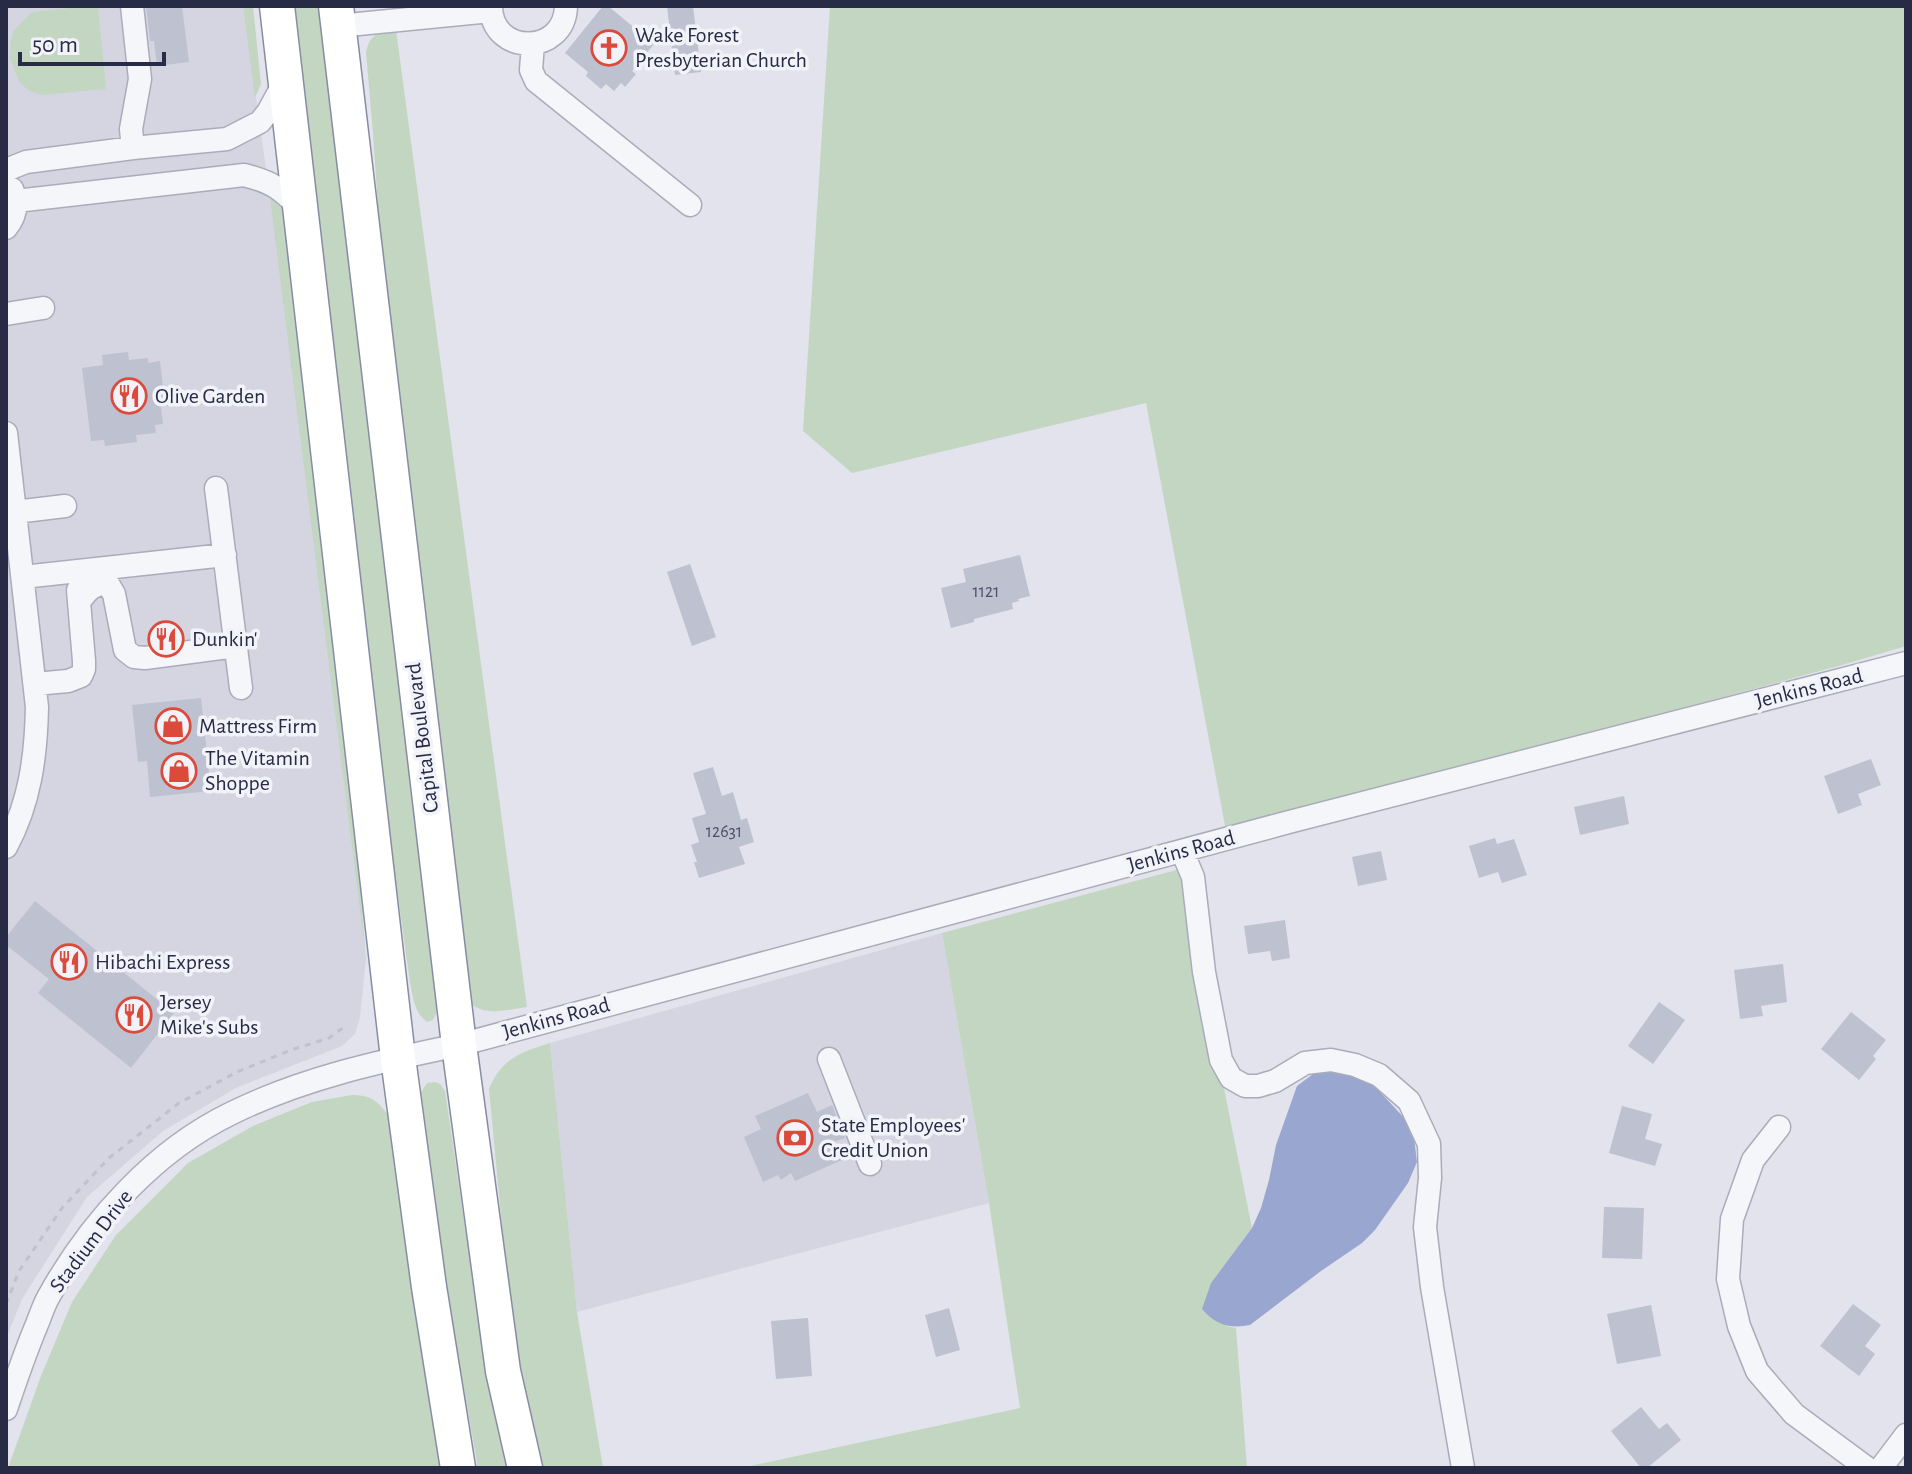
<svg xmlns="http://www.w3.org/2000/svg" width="1912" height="1474" viewBox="0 0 1912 1474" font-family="'Alegreya Sans',sans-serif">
  <rect width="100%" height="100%" fill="#e2e3ec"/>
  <path fill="#d4d5e1" d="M 6,6 L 243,6 L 276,239 L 366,959 L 360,1017 L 355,1034 L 342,1046 L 236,1088 L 163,1131 L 87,1197 L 22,1299 L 6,1339 Z
    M 942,933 L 989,1203 L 577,1312 L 550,1043 Z"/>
  <path fill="#c2d6c2" d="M 90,6 L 98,6 L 106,89 L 41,95 L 28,90 L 19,82 L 10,58 L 11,40 L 14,30 L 32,12 Z
    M 243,6 L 253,6 L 261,84 L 255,98 Z
    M 288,6 L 325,6 L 438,1009 L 433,1020 L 427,1022 C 414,1012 413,998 410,982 L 354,581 Z
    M 830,6 L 1906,6 L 1906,646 L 1842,665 L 1226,831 L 1146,403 L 852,473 L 803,431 Z
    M 396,30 L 527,1007 C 506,1010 486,1017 468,1002 L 383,278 L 373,134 L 366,52 C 371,33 378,32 396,30 Z
    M 269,190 L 283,204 L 347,723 L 366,959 Z
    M 1180,869 L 1252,1228 L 1211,1283 L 1226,1326 L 1236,1328 L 1247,1468 L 741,1468 L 1020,1408 L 989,1203 L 942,933 Z
    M 550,1043 L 577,1312 L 603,1468 L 538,1468 L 508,1290 L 489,1089 C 501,1059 521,1052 550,1043 Z
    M 435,1082 L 440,1084 L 445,1091 L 474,1288 L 490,1379 L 510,1468 L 478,1468 L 433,1214 L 416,1105 L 421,1092 L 427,1083 Z
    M 352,1095 C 375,1095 379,1104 393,1121 L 445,1468 L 8,1468 L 41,1376 L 72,1302 L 116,1235 L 188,1163 L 253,1126 L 312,1102 Z"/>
  <path fill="#99a6cf" d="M 1321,1068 L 1368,1079 L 1407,1121 L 1414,1138 L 1417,1162 L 1408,1183 L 1375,1230 L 1362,1243 L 1321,1271 L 1250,1325 C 1230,1329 1216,1325 1202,1309 L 1211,1283 L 1252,1228 L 1261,1208 L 1269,1180 L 1276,1145 L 1297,1086 Z"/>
  <path fill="#bec1cf" d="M 146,6 L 182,6 L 189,62 L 157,66 L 154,41 L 150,41 Z
    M 603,6 L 608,6 L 654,44 L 632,71 L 636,74 L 625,87 L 621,83 L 614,91 L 606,84 L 601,89 L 586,76 L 588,72 L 565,53 Z
    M 667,6 L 693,6 L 701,72 L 675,75 Z
    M 128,352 L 129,360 L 148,358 L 148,363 L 160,361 L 163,387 L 172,386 L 174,405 L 161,407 L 163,424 L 155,425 L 156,433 L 136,435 L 137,442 L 105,446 L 104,440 L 91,441 L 82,368 L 103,365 L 102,355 Z
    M 1020,555 L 1030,596 L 1018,599 L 1019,601 L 1012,603 L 1013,609 L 974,619 L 974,622 L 951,628 L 941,588 L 966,582 L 963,569 Z
    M 690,564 L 716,637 L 692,646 L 667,572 Z
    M 201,698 L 211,791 L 150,797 L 147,761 L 138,762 L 132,705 Z
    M 1871,759 L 1881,785 L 1858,794 L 1862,805 L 1838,814 L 1824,776 Z
    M 713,767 L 722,796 L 733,792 L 741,820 L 747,818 L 754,842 L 739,847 L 745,864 L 699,878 L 694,862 L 697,862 L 691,845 L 699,842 L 692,818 L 706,814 L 693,773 Z
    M 1624,796 L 1629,824 L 1580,835 L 1574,807 Z
    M 1495,838 L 1497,844 L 1514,839 L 1527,875 L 1502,883 L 1498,872 L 1479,878 L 1469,846 Z
    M 1381,851 L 1387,880 L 1358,886 L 1352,857 Z
    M 35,901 L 174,1013 L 131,1068 L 38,993 L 49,979 L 6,945 L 6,937 Z
    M 1285,920 L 1290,958 L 1272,961 L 1270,951 L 1248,954 L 1244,926 Z
    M 1783,964 L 1787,1002 L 1761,1006 L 1763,1016 L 1740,1019 L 1734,970 Z
    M 1659,1002 L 1685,1020 L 1653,1064 L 1628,1046 Z
    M 1851,1012 L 1886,1040 L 1873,1056 L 1876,1059 L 1859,1080 L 1821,1049 Z
    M 808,1093 L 817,1112 L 832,1105 L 845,1138 L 834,1142 L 842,1160 L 795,1181 L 791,1173 L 781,1180 L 778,1175 L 763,1182 L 744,1137 L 761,1129 L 755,1116 Z
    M 1622,1106 L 1652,1114 L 1645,1139 L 1662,1144 L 1655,1166 L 1609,1153 Z
    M 1604,1207 L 1644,1208 L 1642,1259 L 1602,1258 Z
    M 1853,1304 L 1881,1325 L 1865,1346 L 1875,1354 L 1859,1376 L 1820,1346 Z
    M 1651,1305 L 1661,1356 L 1617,1364 L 1607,1314 Z
    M 949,1308 L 960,1350 L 936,1357 L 925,1315 Z
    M 808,1318 L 812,1376 L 776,1379 L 771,1321 Z
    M 1641,1407 L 1659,1429 L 1667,1423 L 1681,1440 L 1647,1468 L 1641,1468 L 1611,1431 Z"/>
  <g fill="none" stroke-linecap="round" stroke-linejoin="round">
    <defs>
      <path id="minor" d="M 132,6 L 140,79 L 131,129 L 133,148
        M 491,6 C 491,56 565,56 566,6
        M 338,26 L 491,11
        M 533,44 L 531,70 L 536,81 L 690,205
        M 6,170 L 26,162 L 133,148 L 227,139 L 260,122 L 268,112 L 285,81
        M 16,201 L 244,175 C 272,182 280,188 300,208
        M 6,228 C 16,216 18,203 12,189
        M 6,314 L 43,308
        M 6,433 L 37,707 C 36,756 30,803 6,847
        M 216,488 L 241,688
        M 15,512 L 65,506
        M 23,577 L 225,555
        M 79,602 C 87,591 93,583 108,584 L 114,594 L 125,650 L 134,657 L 145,658 L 236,646
        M 35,684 L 68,681 L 81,676 L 84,669 L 84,661 L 78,590
        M 1182,851 L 1193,877 L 1204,972 L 1221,1060 L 1231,1078 L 1245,1086 L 1258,1086 L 1275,1081 L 1305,1063 L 1331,1060 L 1355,1065 L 1379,1075 L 1409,1101 L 1429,1144 L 1430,1178 L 1425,1227 L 1432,1287 L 1463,1468
        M 829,1059 L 870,1164
        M 1779,1127 L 1753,1160 L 1732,1219 L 1728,1279 L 1739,1326 L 1757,1371 L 1794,1414 L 1867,1468
        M 6,1409 C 15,1382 24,1356 35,1329 C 40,1318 43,1306 49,1296 C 90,1222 155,1150 232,1113 C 303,1078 381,1061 459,1045 L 1289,822 L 1906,663
        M 1881,1468 L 1906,1435"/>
      <path id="highway" d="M 277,6 L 398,1058 L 429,1287 L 458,1468
        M 336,6 L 459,1045 L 503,1371 L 525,1468"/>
    </defs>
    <use href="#minor" stroke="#aaacba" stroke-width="25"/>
    <use href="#highway" stroke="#878ca4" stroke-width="37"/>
    <path stroke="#c0c1ca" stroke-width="3" stroke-dasharray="6 6" stroke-linecap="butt" d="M 6,1304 L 19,1271 L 62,1208 L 109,1158 L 179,1103 L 237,1072 L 291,1050 L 329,1038 L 344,1027"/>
    <use href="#minor" stroke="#f5f6f9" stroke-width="22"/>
    <use href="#highway" stroke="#fff" stroke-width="34"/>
  </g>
  <defs>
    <symbol id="church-ring" viewBox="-11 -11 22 22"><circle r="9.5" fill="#f2f3f9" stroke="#dc4a3b" stroke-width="1.5"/><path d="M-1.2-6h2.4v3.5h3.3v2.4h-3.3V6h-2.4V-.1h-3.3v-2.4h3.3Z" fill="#dc4a3b"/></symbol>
    <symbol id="restaurant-ring" viewBox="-11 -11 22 22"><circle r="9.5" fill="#f2f3f9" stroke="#dc4a3b" stroke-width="1.5"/><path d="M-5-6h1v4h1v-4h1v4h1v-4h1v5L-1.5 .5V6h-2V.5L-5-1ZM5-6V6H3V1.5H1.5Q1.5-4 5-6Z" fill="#dc4a3b"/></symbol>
    <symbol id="shop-ring" viewBox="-11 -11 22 22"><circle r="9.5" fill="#f2f3f9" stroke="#dc4a3b" stroke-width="1.5"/><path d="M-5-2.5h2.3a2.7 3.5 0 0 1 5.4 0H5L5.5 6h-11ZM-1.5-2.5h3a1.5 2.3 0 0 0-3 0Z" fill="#dc4a3b"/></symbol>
    <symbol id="bank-ring" viewBox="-11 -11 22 22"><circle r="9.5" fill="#f2f3f9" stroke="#dc4a3b" stroke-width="1.5"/><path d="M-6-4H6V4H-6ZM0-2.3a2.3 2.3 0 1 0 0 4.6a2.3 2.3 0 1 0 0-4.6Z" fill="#dc4a3b"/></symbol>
  </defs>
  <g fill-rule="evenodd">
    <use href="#church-ring" x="589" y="28" width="40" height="40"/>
    <use href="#restaurant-ring" x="109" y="376" width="40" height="40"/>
    <use href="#restaurant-ring" x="146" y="619" width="40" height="40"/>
    <use href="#shop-ring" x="153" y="706" width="40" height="40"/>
    <use href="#shop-ring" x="159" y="751" width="40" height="40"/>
    <use href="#restaurant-ring" x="49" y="942" width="40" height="40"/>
    <use href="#restaurant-ring" x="114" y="995" width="40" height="40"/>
    <use href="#bank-ring" x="775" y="1118" width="40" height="40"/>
  </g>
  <g text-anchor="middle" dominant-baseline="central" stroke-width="7" stroke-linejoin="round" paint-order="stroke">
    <g font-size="18" fill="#4e5068">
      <text x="986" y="592">1121</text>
      <text x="724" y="832">12631</text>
    </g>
    <g font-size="22" fill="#282b46" stroke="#f2f3f9" text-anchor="start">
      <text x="635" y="35">Wake Forest<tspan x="635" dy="25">Presbyterian Church</tspan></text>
      <text x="155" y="396">Olive Garden</text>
      <text x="192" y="639">Dunkin'</text>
      <text x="199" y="726">Mattress Firm</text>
      <text x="205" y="758">The Vitamin<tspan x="205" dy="25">Shoppe</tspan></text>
      <text x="95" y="962">Hibachi Express</text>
      <text x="160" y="1002">Jersey<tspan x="160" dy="25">Mike's Subs</tspan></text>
      <text x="821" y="1125">State Employees'<tspan x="821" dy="25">Credit Union</tspan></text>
    </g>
    <g font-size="22" fill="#282b46" stroke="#f2f3f9">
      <text transform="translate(1809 688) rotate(-14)">Jenkins Road</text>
      <text transform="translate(422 738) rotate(-97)">Capital Boulevard</text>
      <text transform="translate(1181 851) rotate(-15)">Jenkins Road</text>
      <text transform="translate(556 1018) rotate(-15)">Jenkins Road</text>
      <text transform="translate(91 1241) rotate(-53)">Stadium Drive</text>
    </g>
  </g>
  <rect width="1912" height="1474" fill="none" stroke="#282b46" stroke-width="16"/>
  <path d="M20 52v12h144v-12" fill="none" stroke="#282b46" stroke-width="4"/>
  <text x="32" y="52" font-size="24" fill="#282b46" stroke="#f2f3f9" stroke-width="6" paint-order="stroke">50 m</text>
</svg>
